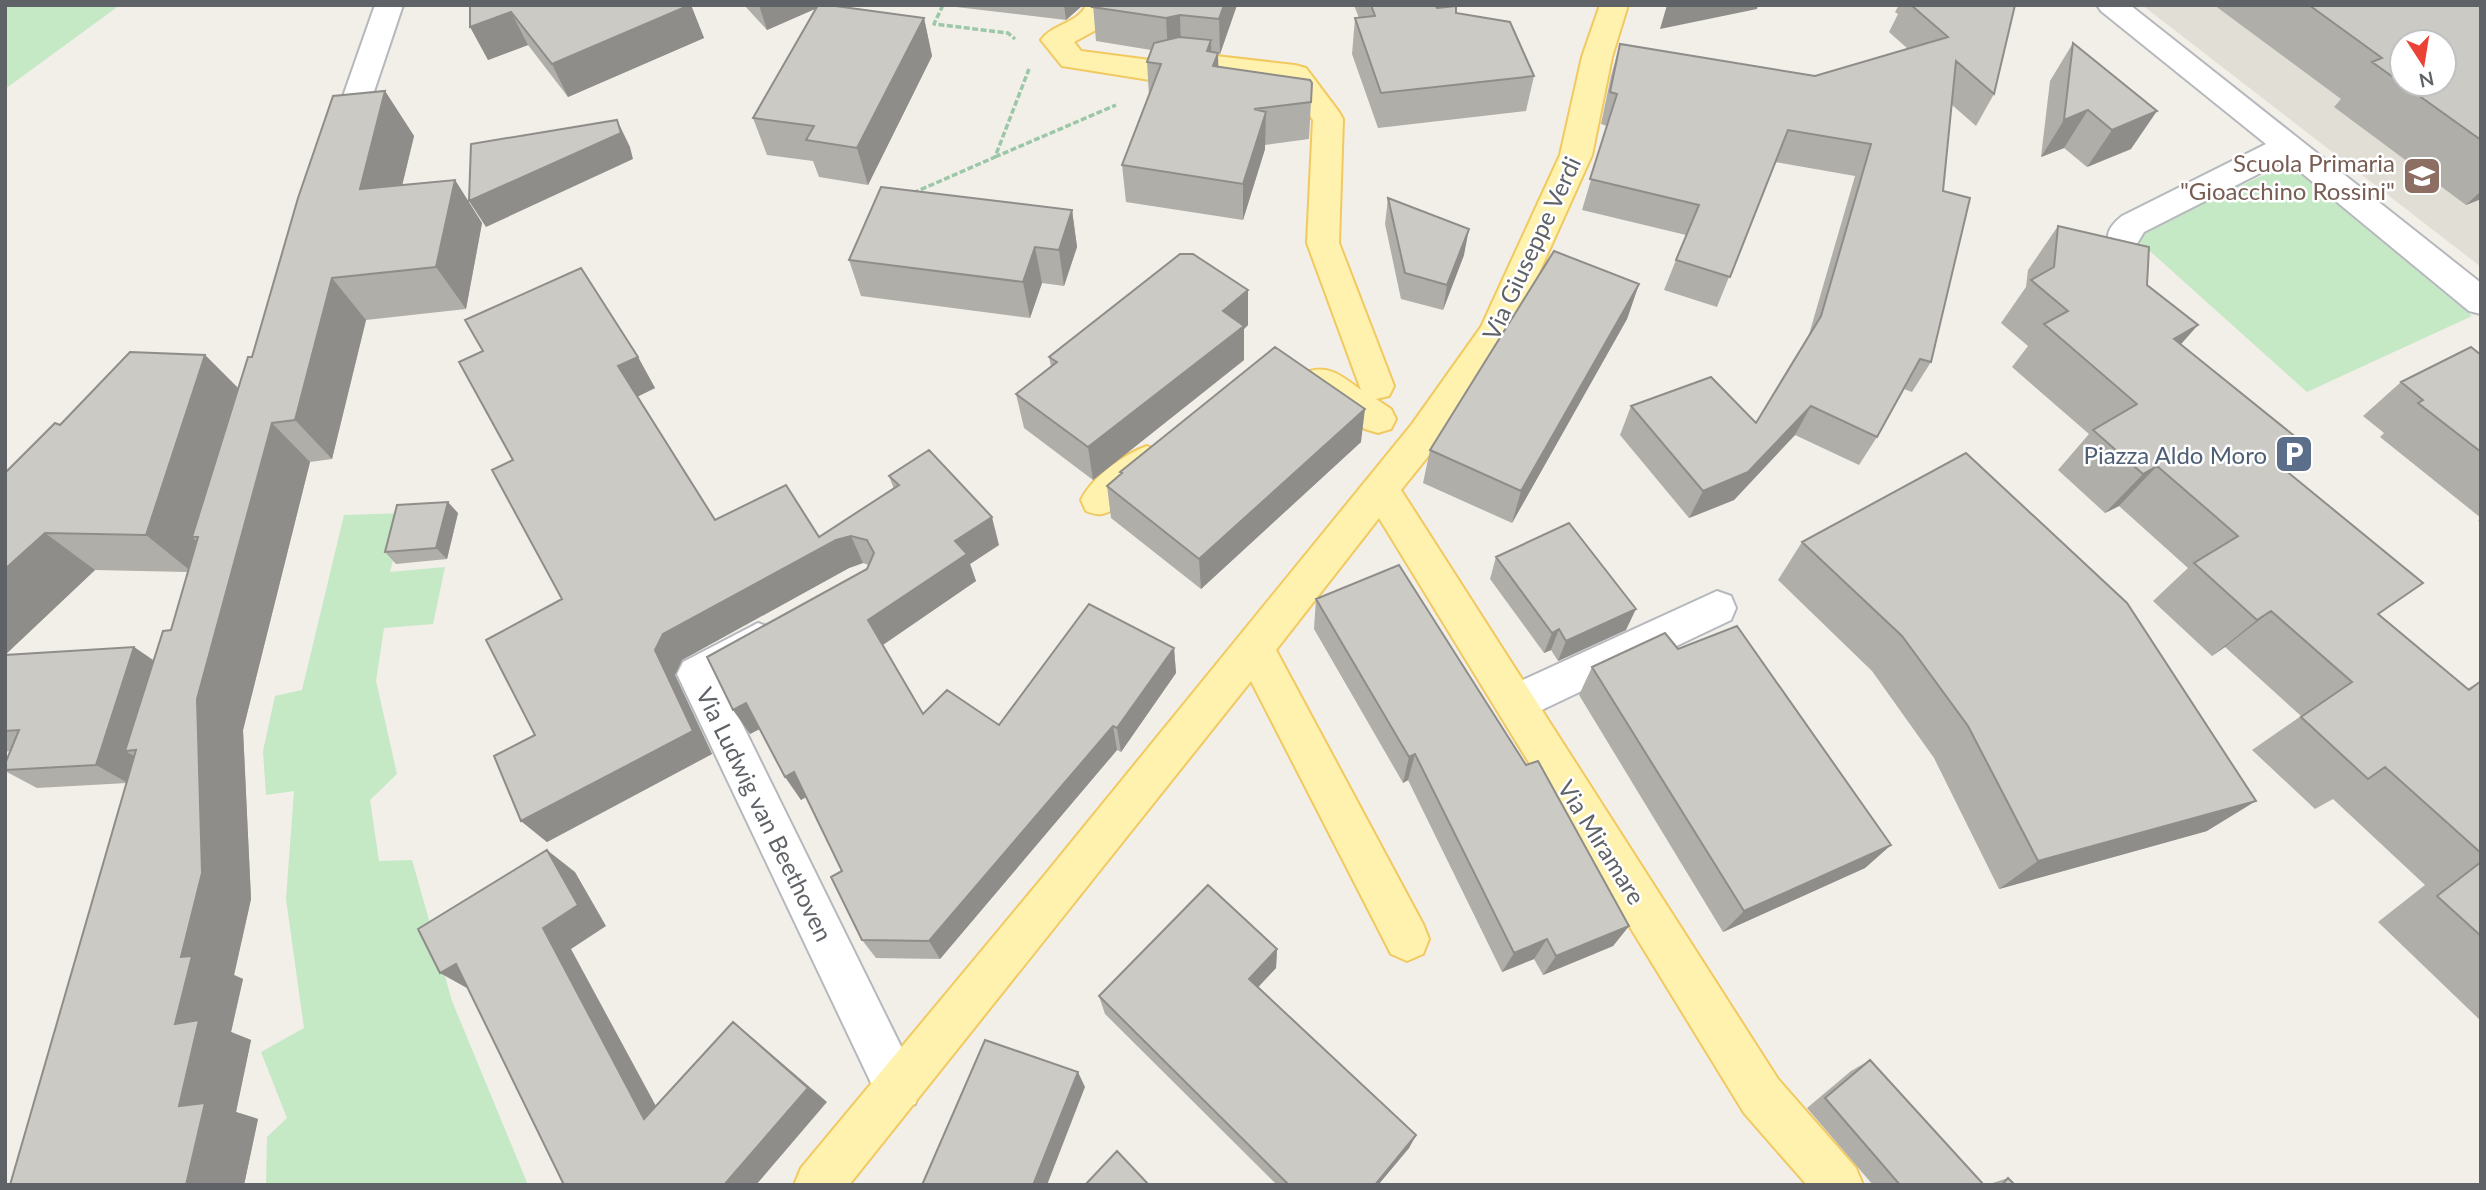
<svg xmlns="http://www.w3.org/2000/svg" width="2486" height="1190" viewBox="0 0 2486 1190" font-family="Lato,sans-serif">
  <rect width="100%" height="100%" fill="#f1efe8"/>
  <path fill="#e1ded6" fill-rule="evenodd" d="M 2142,5 L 2481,5 L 2481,267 ZM 2402,42 L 2444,42 L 2444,84 L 2402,84 Z"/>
  <path fill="#c5e8c5" d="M 5,5 L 120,5 L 5,89 Z
    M 2288,164 L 2472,316 L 2307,392 L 2132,235 Z
    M 405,513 L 390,572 L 445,567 L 433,624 L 384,628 L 376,681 L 397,774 L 370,800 L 379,861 L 412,860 L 452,1001 L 528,1185 L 266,1185 L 267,1137 L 287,1118 L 261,1052 L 304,1028 L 286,899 L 294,791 L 266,795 L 263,751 L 275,696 L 302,690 L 344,515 Z"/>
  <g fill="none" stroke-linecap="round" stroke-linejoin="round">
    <defs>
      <path id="minor" d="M 375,5 L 403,5 L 357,142 L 353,149 L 342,153 L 331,149 L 327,142 Z
        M 2097,5 L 2130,5 L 2481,283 L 2481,314 L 2469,311 L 2286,160 L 2144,232 L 2134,249 L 2123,253 L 2112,249 C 2103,235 2110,226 2122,216 L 2266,144 L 2101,11 Z
        M 1717,591 L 1731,596 L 1736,608 L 1731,620 L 1529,716 L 1515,721 L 1501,716 L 1495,703 L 1501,690 Z
        M 758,623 L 772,628 L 778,640 L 772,652 L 721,681 L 921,1087 L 915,1104 L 898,1110 L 881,1104 L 677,674 L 683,662 Z"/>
      <path id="major" d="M 1086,5 L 1114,5 L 1105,25 L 1074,42 L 1081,51 L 1150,60 L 1181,52 L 1295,65 L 1306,68 L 1339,112 L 1343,119 L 1339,243 L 1394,386 L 1389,396 L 1376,399 L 1391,409 L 1396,419 L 1391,429 L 1378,433 L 1365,429 L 1310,391 L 1305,381 L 1310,371 C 1331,365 1344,378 1361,390 L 1307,243 L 1313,120 L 1286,84 L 1181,72 L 1150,80 L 1062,66 L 1041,40 C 1052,24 1079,23 1086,5 Z
        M 1600,5 L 1628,5 L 1612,57 L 1592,155 L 1512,333 L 1438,444 L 1401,490 L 1778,1079 L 1856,1168 L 1863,1185 L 1807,1185 L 1744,1113 L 1379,518 L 1276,650 L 1423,924 L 1429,939 L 1423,954 L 1407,961 L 1391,954 L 1251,681 L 849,1185 L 794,1185 L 801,1168 L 1043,877 L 1412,424 L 1481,327 L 1560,155 L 1582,57 Z
        M 1147,446 L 1160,451 L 1165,461 C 1157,476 1119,511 1102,514 C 1096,515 1091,513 1086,511 L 1081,500 C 1091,478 1124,454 1147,446 Z"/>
    </defs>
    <use href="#minor" stroke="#b5b8bc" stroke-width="4"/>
    <use href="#major" stroke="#f2c960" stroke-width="4"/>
    <path stroke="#9cc7a9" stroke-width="3.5" stroke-dasharray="6 2.5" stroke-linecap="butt" d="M 943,5 L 934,24 L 1008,33 L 1015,39
      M 995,157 L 1116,105
      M 913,193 L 995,157 L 1029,69"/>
    <use href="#minor" fill="#fff" fill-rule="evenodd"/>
    <use href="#major" fill="#fff2af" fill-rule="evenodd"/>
  </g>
  <path fill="#afaea9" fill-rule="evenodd" d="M 470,5 L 691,5 L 704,38 L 568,97 L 528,45 L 488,60 Z
    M 744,5 L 828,5 L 924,18 L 932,56 L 868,185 L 819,177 L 813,161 L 767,155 L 753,118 L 815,9 L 767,30 Z
    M 956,5 L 1083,5 L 1066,20 L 956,7 Z
    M 1093,5 L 1237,5 L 1220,54 L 1218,54 L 1218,66 L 1312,83 L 1309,139 L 1265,145 L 1265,149 L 1243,220 L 1126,202 L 1122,165 L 1149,96 L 1147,62 L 1151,50 L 1096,41 Z
    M 1354,5 L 1435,5 L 1437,8 L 1456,13 L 1534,76 L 1526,111 L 1378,128 L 1352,54 L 1355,18 L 1359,18 Z
    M 1899,5 L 2015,5 L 1994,94 L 1976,126 L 1951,104 L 1943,191 L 1931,362 L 1912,392 L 1904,389 L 1877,437 L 1859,465 L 1795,435 L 1734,500 L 1689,518 L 1620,435 L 1631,406 L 1756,423 L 1808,338 L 1855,176 L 1775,162 L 1717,307 L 1664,290 L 1686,235 L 1582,210 L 1607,126 L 1601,124 L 1611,76 L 1620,44 L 1815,76 L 1908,49 L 1889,32 L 1898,14 L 1895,12 Z
    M 2214,5 L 2481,5 L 2481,199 L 2466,205 L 2334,107 L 2341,99 Z
    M 2073,43 L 2131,149 L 2087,167 L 2064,148 L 2041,157 L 2050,81 Z
    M 385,91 L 414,136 L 402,185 L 455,180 L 482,223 L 466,309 L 366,320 L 332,459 L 310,462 L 243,730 L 251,899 L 234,975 L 243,979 L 231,1032 L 251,1040 L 236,1112 L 258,1119 L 244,1185 L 10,1185 L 127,783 L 37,788 L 5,771 L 5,764 L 10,751 L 5,752 L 5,473 L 60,425 L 205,355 L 238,388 ZM 95,570 L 188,572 L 171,630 L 153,660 L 134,647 L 5,655 Z
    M 1388,198 L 1464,255 L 1443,310 L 1401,299 L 1385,224 Z
    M 1072,210 L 1077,247 L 1064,286 L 1042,283 L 1030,318 L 861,296 L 849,260 Z
    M 2058,226 L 2147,285 L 2181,344 L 2308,447 L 2284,469 L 2423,583 L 2379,614 L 2467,689 L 2481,681 L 2481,1021 L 2378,922 L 2425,885 L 2333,799 L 2315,809 L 2252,750 L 2301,716 L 2225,647 L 2212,656 L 2153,601 L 2188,568 L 2119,506 L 2105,513 L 2058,470 L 2089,434 L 2012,367 L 2028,346 L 2001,323 L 2026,287 L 2028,270 Z
    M 1639,284 L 1627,319 L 1512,523 L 1423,483 L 1430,450 Z
    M 1248,325 L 1244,329 L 1244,360 L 1093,480 L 1024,428 L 1016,394 L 1051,366 L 1049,357 Z
    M 2481,355 L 2481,523 L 2478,521 L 2481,518 L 2380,437 L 2384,433 L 2363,416 L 2401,382 Z
    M 638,357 L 655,388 L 638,396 L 715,520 L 819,537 L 894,489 L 889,476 L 999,545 L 970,564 L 976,581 L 882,645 L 923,714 L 999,725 L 1174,648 L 1176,673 L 1121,752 L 1117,750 L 940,959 L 876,958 L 862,940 L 842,871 L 806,797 L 801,800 L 760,729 L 750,734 L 867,569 L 869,565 L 863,563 L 849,568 L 682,660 L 675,675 L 712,754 L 547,842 L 521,821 L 535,735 L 562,599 L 513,460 Z
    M 1361,442 L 1201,589 L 1111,518 L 1107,486 L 1121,475 L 1120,472 Z
    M 458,513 L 447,559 L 396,564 L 385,552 Z
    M 1802,542 L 2207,831 L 1999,889 L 1934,758 L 1872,671 L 1778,580 Z
    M 1496,557 L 1626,630 L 1558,661 L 1551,650 L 1544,653 L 1490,579 Z
    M 1316,599 L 1526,765 L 1629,926 L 1613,946 L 1543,975 L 1534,959 L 1502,972 L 1408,780 L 1403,783 L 1314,629 Z
    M 1678,649 L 1891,845 L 1865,868 L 1723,932 L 1579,695 L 1592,667 Z
    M 1277,949 L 1276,968 L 1258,987 L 1416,1135 L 1409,1148 L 1378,1185 L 1277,1185 L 1105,1014 L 1099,996 Z
    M 1870,1060 L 1984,1185 L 1873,1185 L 1807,1108 L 1851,1071 Z
    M 2008,1178 L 2015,1185 L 1986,1185 Z"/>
  <path fill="#8f8d8a" d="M 691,5 L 704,38 L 568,97 L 552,64 Z
    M 759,5 L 824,5 L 767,30 Z
    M 1064,5 L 1083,5 L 1066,20 Z
    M 1224,5 L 1237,5 L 1220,54 L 1219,19 Z
    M 1667,5 L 1758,5 L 1757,9 L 1660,29 Z
    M 511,12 L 528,45 L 488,60 L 470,27 Z
    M 1180,15 L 1181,49 L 1168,53 L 1166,18 Z
    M 924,18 L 932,56 L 868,185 L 857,148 Z
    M 1211,40 L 1212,78 L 1207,51 Z
    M 1218,53 L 1219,90 L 1213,66 Z
    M 385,91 L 414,136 L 391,232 L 360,189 Z
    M 2088,110 L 2064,148 L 2041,157 L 2064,120 Z
    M 2157,111 L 2131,149 L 2087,167 L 2112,130 Z
    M 1266,112 L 1265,149 L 1243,220 L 1243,184 Z
    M 617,120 L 630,147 L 633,159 L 486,227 L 469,201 Z
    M 455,180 L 482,223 L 466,309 L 436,267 Z
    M 2481,191 L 2481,199 L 2466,205 Z
    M 1072,210 L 1077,247 L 1064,286 L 1059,250 Z
    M 1469,229 L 1464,255 L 1443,310 L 1447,285 Z
    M 1035,247 L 1042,283 L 1030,318 L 1023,282 Z
    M 332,278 L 366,320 L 332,459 L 295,420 Z
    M 1639,284 L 1627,319 L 1512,523 L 1521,491 Z
    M 1248,290 L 1248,325 L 1244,329 L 1244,360 L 1093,480 L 1088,447 L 1223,311 Z
    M 2198,325 L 2160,368 L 2174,339 Z
    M 205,355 L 246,396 L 198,537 L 192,537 L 200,544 L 192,572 L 146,535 Z
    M 638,357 L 655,388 L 637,397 L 618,366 Z
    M 1811,406 L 1795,435 L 1734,500 L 1689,518 L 1703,491 Z
    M 1365,409 L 1361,442 L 1201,589 L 1199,559 Z
    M 272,423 L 310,462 L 243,730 L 251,899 L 234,975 L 243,979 L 231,1032 L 251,1040 L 236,1112 L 258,1119 L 244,1185 L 186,1185 L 179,1106 L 175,1024 L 181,957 L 197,699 Z
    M 2308,447 L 2264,487 L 2279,465 Z
    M 2157,466 L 2119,506 L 2105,513 L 2143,474 Z
    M 448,502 L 458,513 L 447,559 L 436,548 Z
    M 992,517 L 999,545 L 970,564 L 976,581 L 880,647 L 868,620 L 955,541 Z
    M 45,533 L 95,570 L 5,655 L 5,569 Z
    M 851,536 L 863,563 L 849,568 L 682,660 L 675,675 L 712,754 L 547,842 L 521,821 L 655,650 L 663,634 L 836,540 Z
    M 1636,609 L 1626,630 L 1558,661 L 1566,641 Z
    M 2271,611 L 2225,647 L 2212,656 L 2257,620 Z
    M 1559,629 L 1551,650 L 1544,653 L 1552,633 Z
    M 134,647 L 163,667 L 136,750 L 125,751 L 136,757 L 128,783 L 96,765 Z
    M 1174,648 L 1176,673 L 1121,752 L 1117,728 Z
    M 746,703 L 763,727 L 750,734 L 733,710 Z
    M 1113,726 L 1117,750 L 940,959 L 929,941 Z
    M 1415,754 L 1408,780 L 1403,783 L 1409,757 Z
    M 794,772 L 809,795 L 801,800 L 785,777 Z
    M 2256,801 L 2207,831 L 1999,889 L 2038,861 Z
    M 1891,845 L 1865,868 L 1723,932 L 1744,911 Z
    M 547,850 L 575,872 L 606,926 L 571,949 L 670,1132 L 644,1119 L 543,928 Z
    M 1629,926 L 1613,946 L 1543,975 L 1556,956 Z
    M 1547,939 L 1534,959 L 1502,972 L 1514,953 Z
    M 1277,949 L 1276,968 L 1249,997 L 1249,979 Z
    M 456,964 L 474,992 L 440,973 Z
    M 733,1022 L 754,1039 L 827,1102 L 756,1185 L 724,1185 Z
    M 1078,1072 L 1085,1087 L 1047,1185 L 1033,1185 Z
    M 1416,1135 L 1409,1148 L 1378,1185 L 1375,1185 Z"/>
  <path fill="#cccac5" stroke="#8f8d8a" stroke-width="2" fill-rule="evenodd" d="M 470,5 L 690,5 L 552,64 L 511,12 L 470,27 Z
    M 818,5 L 828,5 L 924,18 L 857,148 L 806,140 L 814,126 L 753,118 Z
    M 1093,5 L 1224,5 L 1219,19 L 1180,15 L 1166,18 L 1092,7 Z
    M 1371,5 L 1435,5 L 1437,8 L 1456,6 L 1456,13 L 1510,22 L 1534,76 L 1381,93 L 1355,18 L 1375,16 Z
    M 1911,5 L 2015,5 L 1994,94 L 1956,61 L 1943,191 L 1970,198 L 1931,362 L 1920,359 L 1877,437 L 1811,406 L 1748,472 L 1703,491 L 1631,406 L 1711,377 L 1756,423 L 1821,316 L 1871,144 L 1788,130 L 1730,277 L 1676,260 L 1699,205 L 1590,179 L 1617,94 L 1610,92 L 1620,44 L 1815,76 L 1948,37 Z
    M 2309,5 L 2481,5 L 2481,140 L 2372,62 L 2382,58 ZM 2402,42 L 2444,42 L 2444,84 L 2402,84 Z
    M 1179,37 L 1211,40 L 1207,51 L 1218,53 L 1213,66 L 1310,80 L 1312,83 L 1311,102 L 1254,109 L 1266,112 L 1243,184 L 1122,165 L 1161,64 L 1147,62 L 1154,43 Z
    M 2073,43 L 2157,111 L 2112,130 L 2088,110 L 2064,120 Z
    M 385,91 L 360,189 L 455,180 L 436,267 L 332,278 L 295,420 L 272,423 L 197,699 L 202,873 L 181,957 L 192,956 L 175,1024 L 199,1020 L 179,1106 L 205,1103 L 186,1185 L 10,1185 L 136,750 L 125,751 L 163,631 L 171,630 L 198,537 L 192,537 L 248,357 L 252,357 L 298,198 L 333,96 Z
    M 617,120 L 621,133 L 469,201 L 471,144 Z
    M 881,187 L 1072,210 L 1059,250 L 1035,247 L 1023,282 L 849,260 Z
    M 1388,198 L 1469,229 L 1447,285 L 1405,273 Z
    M 2058,226 L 2149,247 L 2147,285 L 2198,325 L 2174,339 L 2308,447 L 2279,465 L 2423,583 L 2378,614 L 2469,690 L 2481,681 L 2481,853 L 2385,767 L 2368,779 L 2301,717 L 2352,682 L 2271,611 L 2257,620 L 2194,563 L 2238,536 L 2157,466 L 2143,474 L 2093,430 L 2137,404 L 2044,324 L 2068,311 L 2031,280 L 2054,267 Z
    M 1554,251 L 1639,284 L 1521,491 L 1430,450 Z
    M 1180,254 L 1193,254 L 1248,290 L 1223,311 L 1244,326 L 1088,447 L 1016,394 L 1057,362 L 1049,357 Z
    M 581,268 L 638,357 L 618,366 L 715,520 L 786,485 L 819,537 L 899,485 L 889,476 L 929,450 L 992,517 L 955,541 L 967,554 L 868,620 L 923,714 L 947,690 L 999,725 L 1089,604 L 1174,648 L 1117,728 L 1113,726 L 929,941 L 862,940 L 831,877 L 842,871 L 794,772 L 785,777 L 746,703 L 733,710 L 707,657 L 867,569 L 874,553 L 867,540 L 851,536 L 836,540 L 663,634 L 655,650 L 693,731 L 521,821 L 494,756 L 535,735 L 486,640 L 562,599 L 492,470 L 513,460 L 459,362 L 483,351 L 465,320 Z
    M 1275,347 L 1365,409 L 1199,559 L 1107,486 L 1122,473 L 1120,472 Z
    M 2471,347 L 2481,355 L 2481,452 L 2418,403 L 2423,400 L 2401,382 Z
    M 130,352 L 205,355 L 146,535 L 45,533 L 5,569 L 5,473 L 55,423 L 60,425 Z
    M 1966,453 L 2127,603 L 2256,801 L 2038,861 L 1968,726 L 1902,636 L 1802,542 Z
    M 448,502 L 436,548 L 385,552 L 397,505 Z
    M 1569,523 L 1636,609 L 1566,641 L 1559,629 L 1552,633 L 1496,557 Z
    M 1399,565 L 1526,765 L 1538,761 L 1629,926 L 1556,956 L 1547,939 L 1514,953 L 1415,754 L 1409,757 L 1316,599 Z
    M 1737,626 L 1891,845 L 1744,911 L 1592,667 L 1665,633 L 1678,649 Z
    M 134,647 L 96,765 L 5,770 L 5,764 L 19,730 L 5,731 L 5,655 Z
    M 547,850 L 578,905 L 543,928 L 644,1119 L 733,1022 L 808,1088 L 724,1185 L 564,1185 L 456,964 L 440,973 L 418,929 Z
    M 2481,862 L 2481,936 L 2437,896 Z
    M 1208,885 L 1277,949 L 1249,979 L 1416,1135 L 1375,1185 L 1289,1185 L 1099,996 Z
    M 985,1040 L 1078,1072 L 1033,1185 L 922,1185 Z
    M 1870,1060 L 1984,1185 L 1900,1185 L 1825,1098 Z
    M 1117,1151 L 1149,1185 L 1085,1185 Z
    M 2008,1178 L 2015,1185 L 2002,1185 Z"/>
  <defs>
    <symbol id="school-square" viewBox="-11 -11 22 22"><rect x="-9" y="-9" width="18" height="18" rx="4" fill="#8d6e63" stroke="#fff"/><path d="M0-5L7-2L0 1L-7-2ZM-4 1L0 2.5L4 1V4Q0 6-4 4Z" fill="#fff"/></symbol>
    <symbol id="parking-square" viewBox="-11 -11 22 22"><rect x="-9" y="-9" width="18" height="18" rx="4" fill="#5c6f8a" stroke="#fff"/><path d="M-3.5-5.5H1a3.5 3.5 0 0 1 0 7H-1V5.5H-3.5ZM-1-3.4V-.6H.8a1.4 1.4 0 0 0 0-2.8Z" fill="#fff"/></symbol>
  </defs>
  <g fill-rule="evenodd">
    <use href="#school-square" x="2400" y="154" width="44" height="44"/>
    <use href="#parking-square" x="2272" y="432" width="44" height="44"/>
  </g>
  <g text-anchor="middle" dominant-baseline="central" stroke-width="5" stroke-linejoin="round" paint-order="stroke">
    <g font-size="24" fill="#785e54" stroke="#fff" text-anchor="end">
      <text x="2395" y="162">Scuola Primaria<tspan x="2395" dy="28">"Gioacchino Rossini"</tspan></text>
    </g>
    <g font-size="24" fill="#5f6368" stroke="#fff">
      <text transform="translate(1531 248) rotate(-65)">Via Giuseppe Verdi</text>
      <text transform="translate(765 814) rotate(64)">Via Ludwig van Beethoven</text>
      <text transform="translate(1602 842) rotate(58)">Via Miramare</text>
    </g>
    <g font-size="24" fill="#4e5e75" stroke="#fff" text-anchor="end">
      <text x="2267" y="454">Piazza Aldo Moro</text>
    </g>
  </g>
  <rect width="2486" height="1190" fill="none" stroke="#5f6368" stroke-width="14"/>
  <g transform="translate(2423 63) rotate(168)"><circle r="33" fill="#ffffff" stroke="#bfc1c3" stroke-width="2"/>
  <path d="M0-5L12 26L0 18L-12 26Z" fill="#ea4335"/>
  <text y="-10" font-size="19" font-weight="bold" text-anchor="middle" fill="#5f6368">N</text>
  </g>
</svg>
